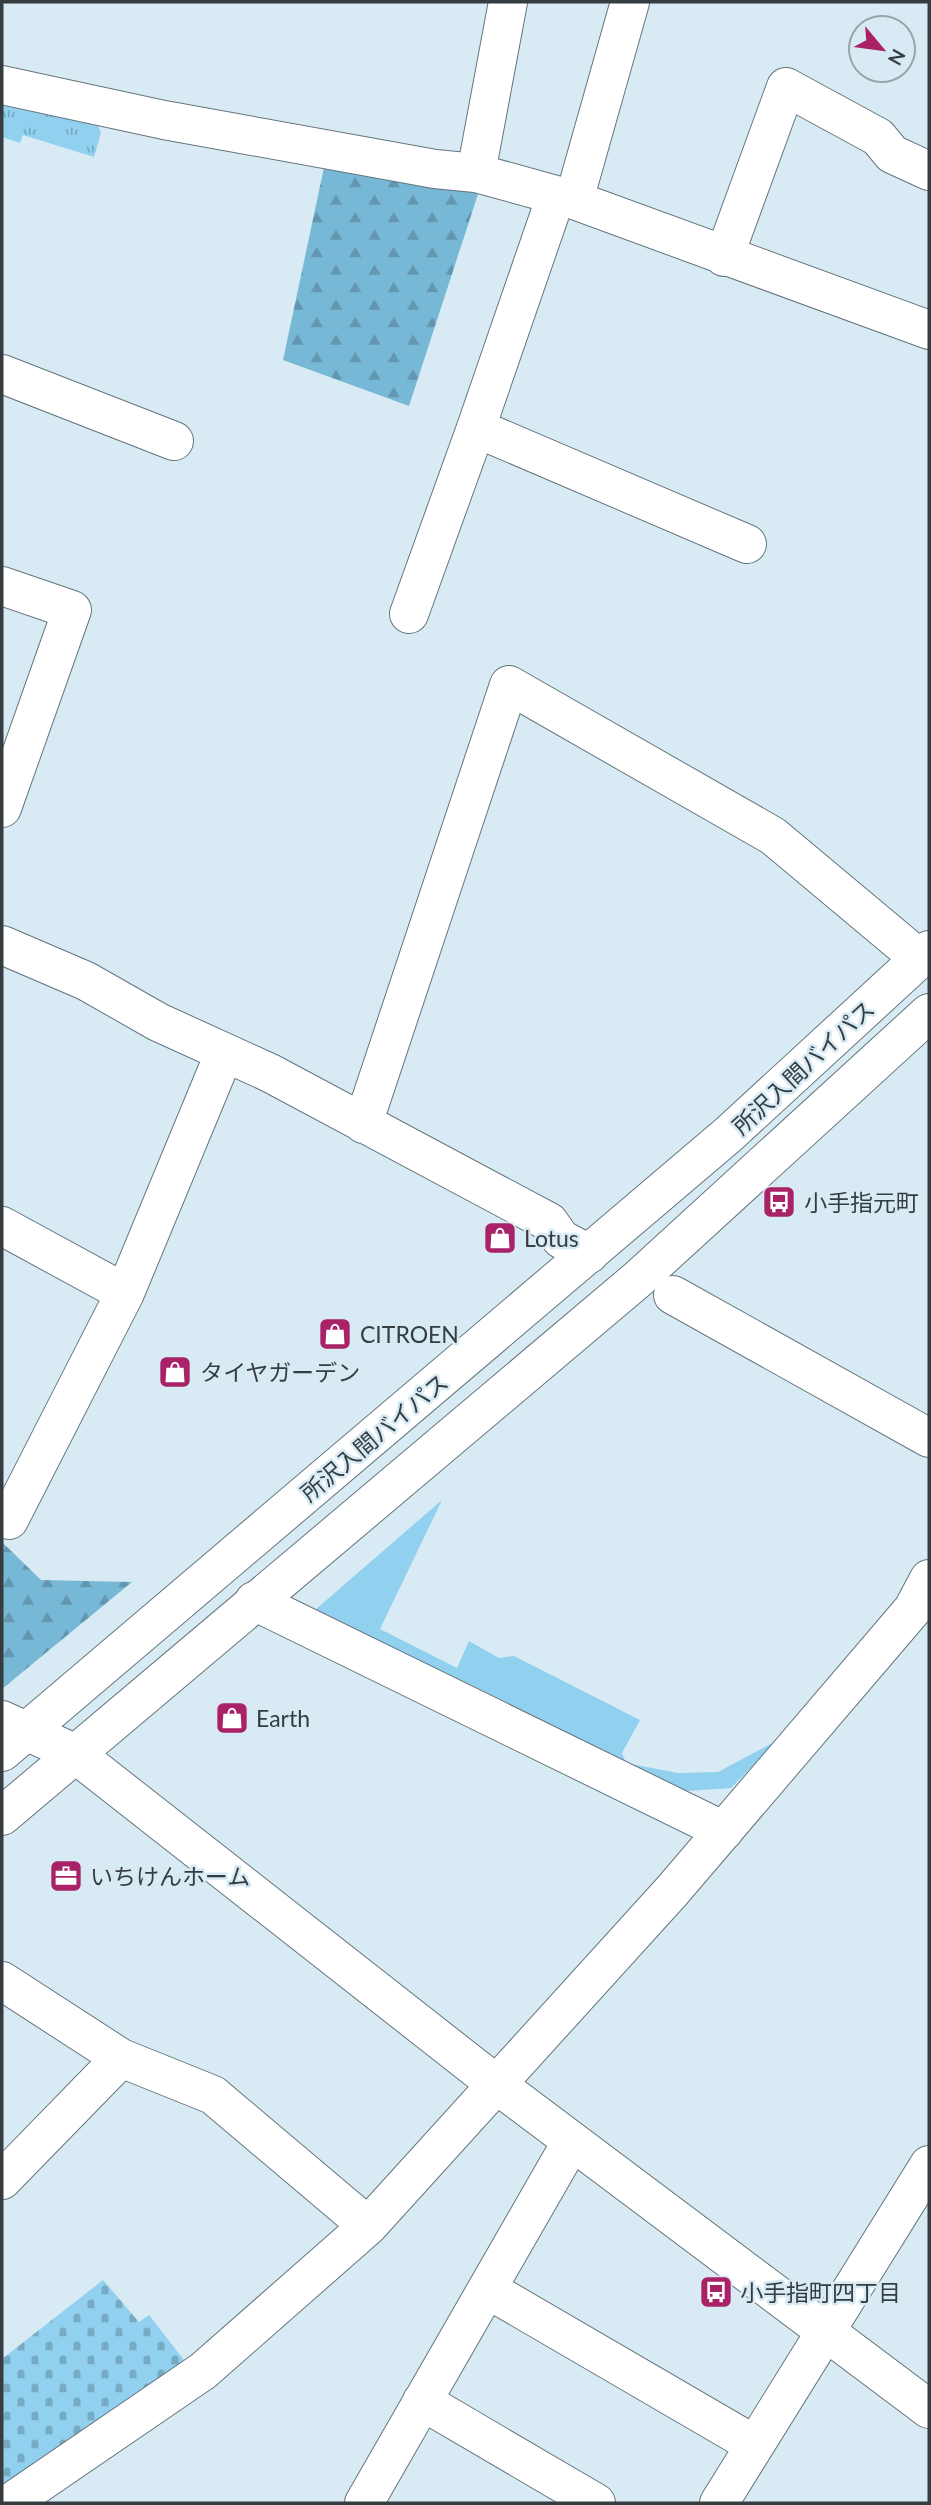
<svg xmlns="http://www.w3.org/2000/svg" width="931" height="2505" viewBox="0 0 931 2505" font-family="Lato,'Noto Sans JP',sans-serif">
  <defs>
    <pattern id="forest-firs" width="22" height="20" patternUnits="userSpaceOnUse" patternTransform="scale(1.75)"><rect width="22" height="20" fill="#78b8d7"/><path d="M5 1l3.5 6h-7zM16 11l3.5 6h-7z" fill="#6397b0"/></pattern>
    <pattern id="cemetery-stones" width="16" height="16" patternUnits="userSpaceOnUse" patternTransform="scale(1.75)"><rect width="16" height="16" fill="#91d0ef"/><path d="M2 7V4a2 2 0 0 1 4 0v3zM10 15v-3a2 2 0 0 1 4 0v3z" fill="#77aac3"/></pattern>
    <pattern id="park-tufts" width="24" height="20" patternUnits="userSpaceOnUse" patternTransform="scale(1.75)"><rect width="24" height="20" fill="#91d0ef"/><path d="M3 7l-1-3M5 7V3M7 7l1-3M15 17l-1-3M17 17v-4M19 17l1-3" fill="none" stroke="#77aac3"/></pattern>
  </defs>
  <rect width="100%" height="100%" fill="#d8ebf5"/>
  <path fill="#91d0ef" d="M 442,1500 L 380,1629 L 457,1668 L 469,1641 L 499,1658 L 514,1656 L 640,1720 L 622,1753 L 626,1763 L 678,1773 L 718,1772 L 778,1740 L 731,1788 L 673,1792 L 308,1616 Z"/>
  <path fill="url(#forest-firs)" d="M 326,158 L 481,185 L 409,406 L 283,360 Z
    M 2,1542 L 41,1580 L 132,1582 L 2,1689 Z"/>
  <path fill="url(#cemetery-stones)" d="M 103,2280 L 139,2322 L 149,2315 L 187,2364 L 2,2496 L 2,2359 Z"/>
  <path fill="url(#park-tufts)" d="M 2,93 L 96,121 L 101,133 L 94,157 L 23,135 L 20,143 L 2,137 Z"/>
  <g fill="none" stroke-linecap="round" stroke-linejoin="round">
    <defs>
      <path id="minor" d="M 2,85 L 164,120 L 435,169 L 476,173 L 574,200 L 929,330
        M 476,173 L 508,2
        M 574,200 L 630,2
        M 724,257 L 786,87 L 878,137 L 892,154 L 929,171
        M 2,374 L 174,441
        M 476,428 L 556,196
        M 2,586 L 72,610 L 2,808
        M 409,614 L 476,428 L 747,544
        M 2,945 L 86,981 L 158,1022 L 270,1073 L 549,1222 L 561,1239 L 589,1254
        M 363,1124 L 509,685 L 773,836 L 920,959
        M 2,1226 L 125,1293
        M 673,1295 L 929,1438
        M 2,1516 L 9,1520 L 125,1293 L 224,1054
        M 254,1601 L 724,1831
        M 2,1720 L 74,1753 L 496,2084 L 929,2409
        M 2,1981 L 121,2058 L 213,2095 L 368,2226
        M 2,2180 L 121,2058
        M 487,2289 L 755,2445
        M 422,2401 L 596,2503
        M 10,2503 L 203,2371 L 368,2226 L 672,1891 L 913,1609 L 929,1579
        M 364,2503 L 572,2141
        M 719,2503 L 929,2165"/>
      <path id="highway" d="M 2,1752 L 729,1134 L 929,950
        M 2,1816 L 638,1279 L 929,1013"/>
    </defs>
    <use href="#minor" stroke="#65757e" stroke-width="40"/>
    <use href="#highway" stroke="#65757e" stroke-width="40"/>
    <use href="#minor" stroke="#fff" stroke-width="38"/>
    <use href="#highway" stroke="#fff" stroke-width="38"/>
  </g>
  <defs>
    <symbol id="bus-square" viewBox="-11 -11 22 22"><rect x="-9" y="-9" width="18" height="18" rx="4" fill="#a92268" stroke="#d8ebf5"/><path d="M-5-6H5V4H4V6H2V4H-2V6H-4V4H-5ZM-3.5-4V0h7V-4ZM-3.5 1.2v1.5H-2V1.2ZM2 1.2v1.5H3.5V1.2Z" fill="#fff"/></symbol>
    <symbol id="shop-square" viewBox="-11 -11 22 22"><rect x="-9" y="-9" width="18" height="18" rx="4" fill="#a92268" stroke="#d8ebf5"/><path d="M-5-2.5h2.3a2.7 3.5 0 0 1 5.4 0H5L5.5 6h-11ZM-1.5-2.5h3a1.5 2.3 0 0 0-3 0Z" fill="#fff"/></symbol>
    <symbol id="office-square" viewBox="-11 -11 22 22"><rect x="-9" y="-9" width="18" height="18" rx="4" fill="#a92268" stroke="#d8ebf5"/><path d="M-6-3h4V-5.5h4V-3h4V5H-6ZM-1-4.5V-3h2v-1.5ZM-6 0V1H6V0Z" fill="#fff"/></symbol>
  </defs>
  <g fill-rule="evenodd">
    <use href="#bus-square" x="760" y="1183" width="38" height="38"/>
    <use href="#shop-square" x="481" y="1219" width="38" height="38"/>
    <use href="#shop-square" x="316" y="1315" width="38" height="38"/>
    <use href="#shop-square" x="156" y="1353" width="38" height="38"/>
    <use href="#shop-square" x="213" y="1699" width="38" height="38"/>
    <use href="#office-square" x="47" y="1857" width="38" height="38"/>
    <use href="#bus-square" x="697" y="2273" width="38" height="38"/>
  </g>
  <g text-anchor="middle" dominant-baseline="central" stroke-width="5" stroke-linejoin="round" paint-order="stroke">
    <g font-size="23" fill="#353d41" stroke="#d8ebf5">
      <text transform="translate(803 1067) rotate(-43)">所沢入間バイパス</text>
      <text transform="translate(374 1437) rotate(-40)">所沢入間バイパス</text>
    </g>
    <g font-size="23" fill="#353d41" stroke="#d8ebf5" text-anchor="start">
      <text x="804" y="1202">小手指元町</text>
      <text x="524" y="1238">Lotus</text>
      <text x="360" y="1334">CITROEN</text>
      <text x="200" y="1372">タイヤガーデン</text>
      <text x="256" y="1718">Earth</text>
      <text x="90" y="1876">いちけんホーム</text>
      <text x="740" y="2292">小手指町四丁目</text>
    </g>
  </g>
  <rect width="931" height="2505" fill="none" stroke="#353d41" stroke-width="7"/>
  <g transform="translate(882 49) rotate(119)"><circle r="33" fill="#d8ebf5" stroke="#97a5ad" stroke-width="2"/>
  <path d="M0-5L12 26L0 18L-12 26Z" fill="#a92268"/>
  <text y="-10" font-size="19" font-weight="bold" text-anchor="middle" fill="#353d41">N</text>
  </g>
</svg>
